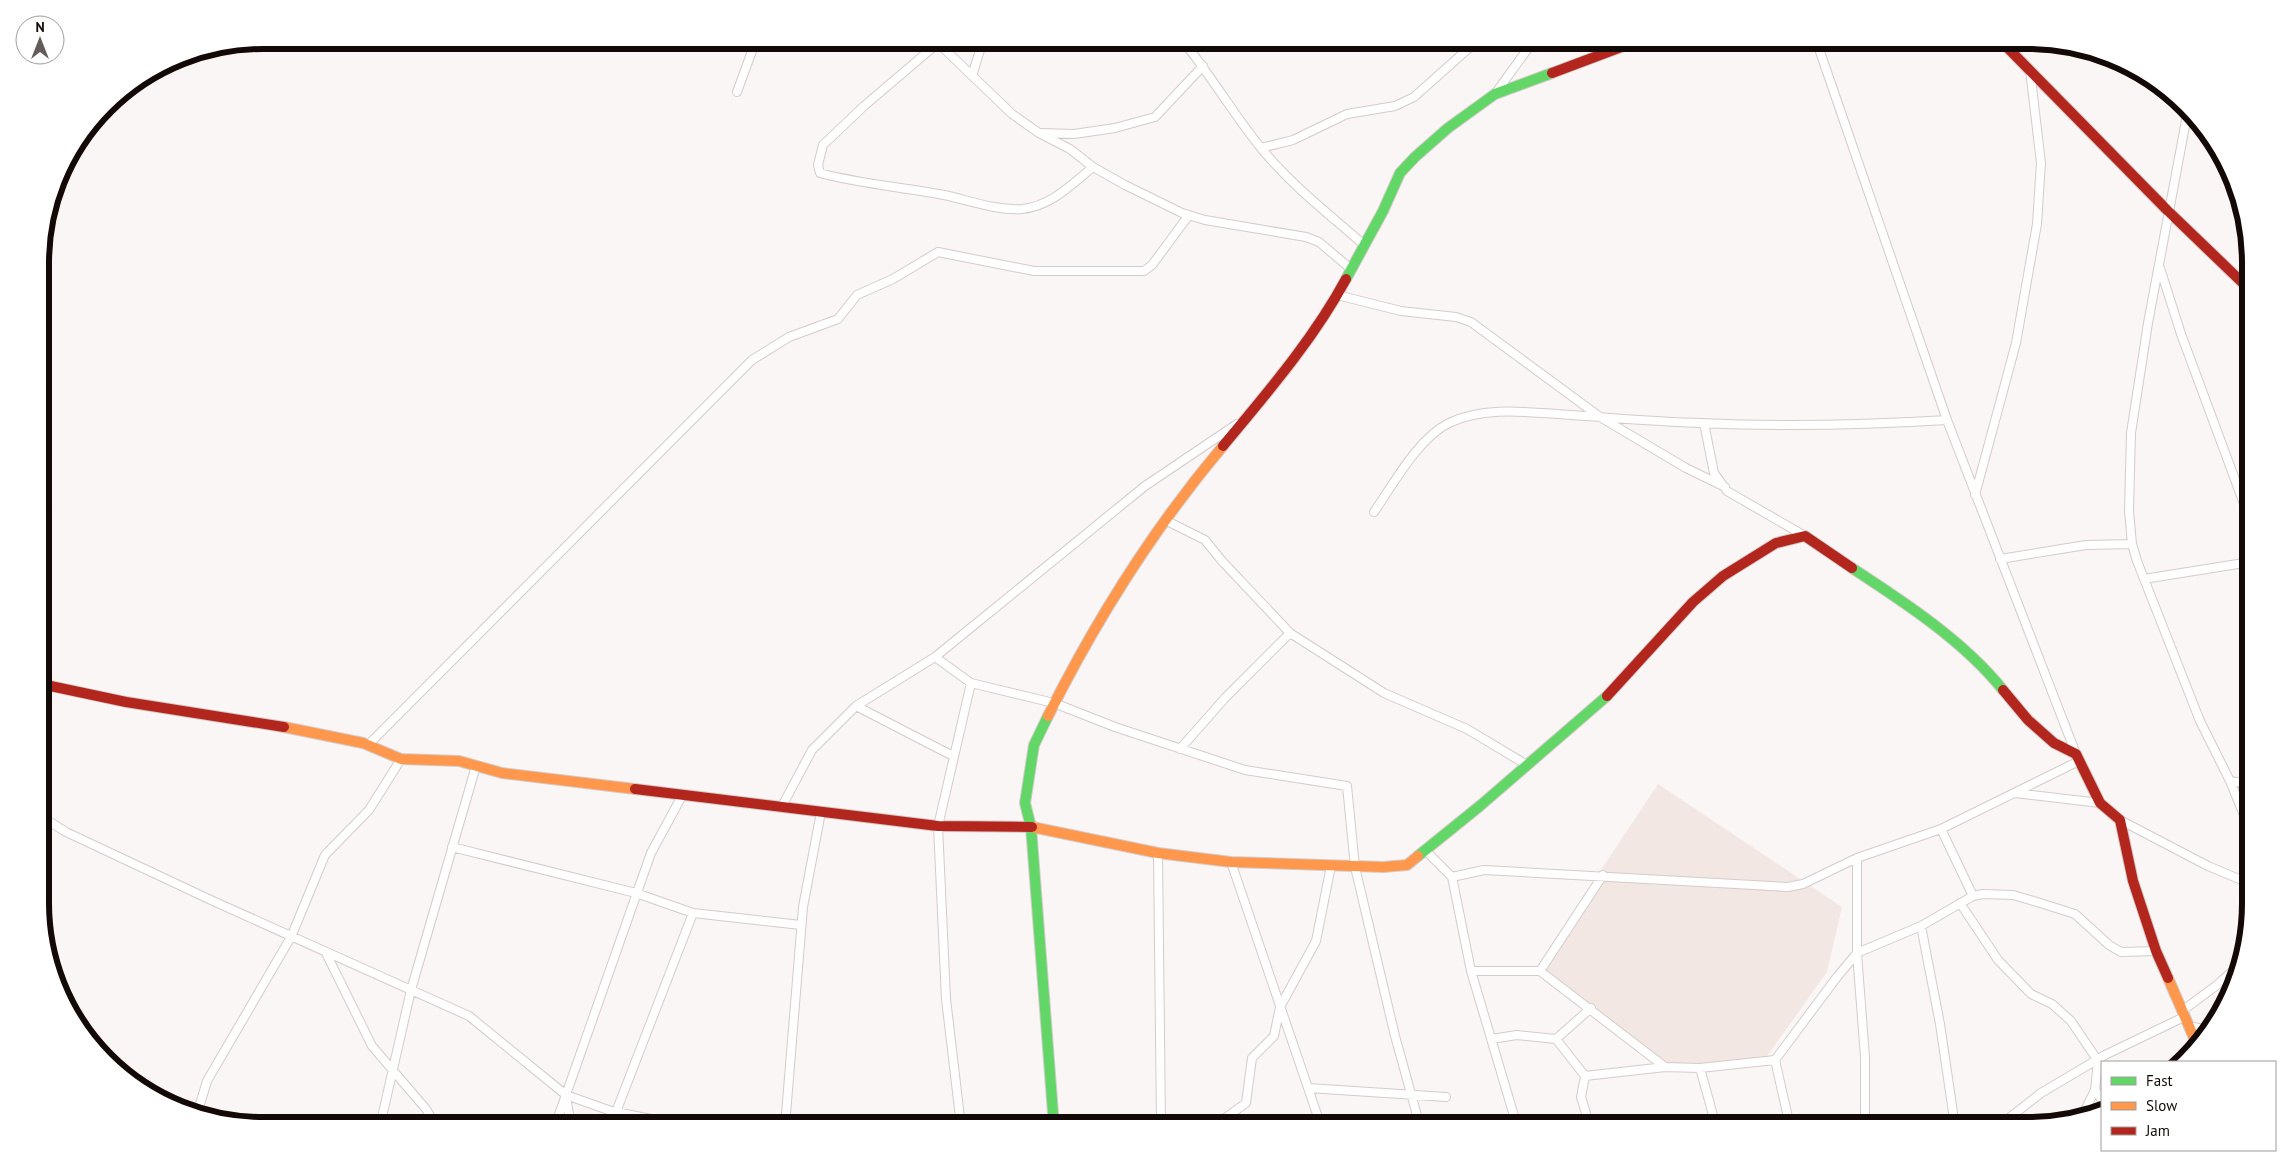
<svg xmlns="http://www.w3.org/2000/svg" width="2291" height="1166" viewBox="0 0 2291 1166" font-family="'PT Sans',sans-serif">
  <rect width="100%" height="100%" fill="#faf6f5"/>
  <path fill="#f2e7e3" d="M 1658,784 L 1842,907 L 1827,972 L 1765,1059 L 1668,1069 L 1543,980 L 1542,959 Z"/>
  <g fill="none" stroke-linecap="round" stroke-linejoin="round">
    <defs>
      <path id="street" d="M 935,40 L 1012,114 L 1039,133 L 1070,149 L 1093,167 L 1125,185 L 1182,213 L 1205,220 L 1306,237 L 1319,242 L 1351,269
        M 1182,40 C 1211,75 1233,114 1261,148 C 1291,185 1329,214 1364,245
        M 1816,40 L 1947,420 L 2076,754
        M 938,43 L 864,106 L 823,145 L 818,165 L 820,173 C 860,184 903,187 944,195 C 968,200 997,211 1022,209 C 1051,206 1071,185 1093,167
        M 972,76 L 983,40
        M 737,92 L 756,40
        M 1495,94 L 1534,40
        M 2188,110 L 2148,323 L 2131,433 L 2129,511 L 2132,544 L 2137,561 L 2200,721 L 2230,781 L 2251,832
        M 1041,133 L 1074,134 L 1115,128 L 1155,117 L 1203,66
        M 1261,148 L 1293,140 L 1347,114 L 1395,106 L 1414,97 L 1478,40
        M 2160,268 L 2181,334 L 2250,520
        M 1337,295 L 1401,311 L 1456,317 L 1471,322 L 1600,417 L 1686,468 L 1725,487
        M 1704,423 L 1714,473 L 1727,491 L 1805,536
        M 1975,495 L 2016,343 L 2037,224 L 2041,163 L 2030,70
        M 1374,512 C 1393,485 1418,438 1449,423 C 1486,405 1533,413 1572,415 C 1615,418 1658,422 1701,423 C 1783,427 1865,425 1947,420
        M 1165,520 L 1205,540 L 1222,561 L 1290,633 L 1384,693 L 1467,729 L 1527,765
        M 2000,559 L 2086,545 L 2132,544
        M 2144,579 L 2250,562
        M 935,657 L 971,683 L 1054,703 L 1115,727 L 1245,770 L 1347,786 L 1355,867 L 1395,1036 L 1420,1126
        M 856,706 L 953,756
        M 368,745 L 752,360 L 789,337 L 838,319 L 857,295 L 893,279 L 938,252 L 1034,271 L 1144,271 L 1152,265 L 1189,215
        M 1180,749 L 1225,698 L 1290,633
        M 2230,781 L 2251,784
        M 2015,793 L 2100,803
        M 781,808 L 812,750 L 856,706 L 935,657 L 1145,486 L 1237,424
        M 42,817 L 66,832 L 213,901 L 469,1016 L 566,1095 L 611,1111 L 656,1120 L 712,1126
        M 2120,820 L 2208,866 L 2251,884
        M 1941,829 L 1973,896
        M 452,847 L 636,893 L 693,913
        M 1426,851 L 1452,877 L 1471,971 L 1517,1126
        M 1158,853 L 1161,1126
        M 1857,858 L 1857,953 L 1865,1057 L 1865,1126
        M 1231,862 L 1321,1126
        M 1452,877 L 1484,870 L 1788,887 L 1803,884 L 1857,858 L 1941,829 L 2079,761
        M 1960,903 L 1998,960 L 2031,994 L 2052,1004 L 2071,1021 L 2098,1061 L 2095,1090 L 2081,1118
        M 1921,926 L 1940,1024 L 1955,1126
        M 326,953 L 372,1046 L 426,1109 L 436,1126
        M 1471,971 L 1540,971 L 1665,1067
        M 1540,971 L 1603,875
        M 2182,1011 L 2217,985 L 2236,968
        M 2188,1026 L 2209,1030
        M 1491,1039 L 1517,1035 L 1556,1039 L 1585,1076 L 1581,1097 L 1590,1126
        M 1556,1039 L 1591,1008
        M 1775,1060 L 1790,1126
        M 1700,1068 L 1716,1126
        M 1585,1076 L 1665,1067 L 1700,1068 L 1775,1060 L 1837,977 L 1857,953 L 1921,926 L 1973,896 L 1983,894 L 2013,895 L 2037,902 L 2075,914 L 2109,945 L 2121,952 L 2156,951
        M 1308,1088 L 1446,1097
        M 2095,1090 L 2102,1100
        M 566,1097 L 571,1126
        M 198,1111 L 207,1081 L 291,937 L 325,855 L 369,810 L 401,759
        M 616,1112 L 693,913 L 801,925
        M 380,1126 L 411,990 L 476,766
        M 555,1126 L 651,853 L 683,794
        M 785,1126 L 803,907 L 821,812
        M 961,1126 L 946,999 L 938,826 L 971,683
        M 1214,1126 L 1246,1103 L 1252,1058 L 1274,1036 L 1280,1007 L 1316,941 L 1331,866
        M 1999,1126 L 2041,1093 L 2105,1055 L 2184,1017"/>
      <path id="fast" d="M 1346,279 L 1383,211 L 1400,173 L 1415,157 L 1448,128 L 1495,94 L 1552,73
        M 1852,568 C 1904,602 1964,641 2003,690
        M 1048,716 L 1034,745 L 1025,803 L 1031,827 L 1054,1126
        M 1418,856 L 1481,805 L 1607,696"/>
      <path id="slow" d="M 1048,716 C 1096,620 1154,528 1223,446
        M 284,727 L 363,743 L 401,759 L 459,761 L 502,773 L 635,789
        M 1032,827 L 1158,853 L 1231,862 L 1383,867 L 1407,865 L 1418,856
        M 2168,978 L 2198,1047"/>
      <path id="jam" d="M 2000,40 L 2168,211 L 2249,289
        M 1552,73 L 1640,40
        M 1223,446 C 1267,393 1313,340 1346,279
        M 41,684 L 126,702 L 284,727
        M 2003,690 L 2028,720 L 2054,743 L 2076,754 L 2100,803 L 2120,820 L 2133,881 L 2156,951 L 2168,978
        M 1607,696 L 1693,602 L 1723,576 L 1776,543 L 1805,536 L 1852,568
        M 635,789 L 938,826 L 1032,827"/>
    </defs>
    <use href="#street" stroke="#d4ccca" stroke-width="10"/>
    <use href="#fast" stroke="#d4ccca" stroke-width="12"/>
    <use href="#slow" stroke="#d4ccca" stroke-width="12"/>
    <use href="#jam" stroke="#d4ccca" stroke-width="12"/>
    <use href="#street" stroke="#fefefe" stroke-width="8"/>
    <use href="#fast" stroke="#63d668" stroke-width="10"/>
    <use href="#slow" stroke="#ff974d" stroke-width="10"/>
    <use href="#jam" stroke="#b3261e" stroke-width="10"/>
  </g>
  <path d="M0 0H2291V1166H0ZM263 49H2028A214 214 0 0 1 2242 263V903A214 214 0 0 1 2028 1117H263A214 214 0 0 1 49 903V263A214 214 0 0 1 263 49Z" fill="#fff" fill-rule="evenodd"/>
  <path fill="none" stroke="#130906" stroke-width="6" d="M263 49H2028A214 214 0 0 1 2242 263V903A214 214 0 0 1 2028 1117H263A214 214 0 0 1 49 903V263A214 214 0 0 1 263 49Z"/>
  <rect x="2101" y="1061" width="175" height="90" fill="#ffffff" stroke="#a19d9b"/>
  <rect x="2111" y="1077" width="25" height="8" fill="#63d668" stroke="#a19d9b"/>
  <text x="2146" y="1086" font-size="15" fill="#130906">Fast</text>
  <rect x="2111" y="1102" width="25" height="8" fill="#ff974d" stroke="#a19d9b"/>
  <text x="2146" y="1111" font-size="15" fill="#130906">Slow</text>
  <rect x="2111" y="1127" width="25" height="8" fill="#b3261e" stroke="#a19d9b"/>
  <text x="2146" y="1136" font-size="15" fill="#130906">Jam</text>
  <g transform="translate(40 40)"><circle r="24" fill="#ffffff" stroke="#a19d9b"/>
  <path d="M0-4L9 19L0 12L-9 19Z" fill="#645c5a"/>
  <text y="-8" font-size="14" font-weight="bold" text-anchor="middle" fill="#130906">N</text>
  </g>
</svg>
